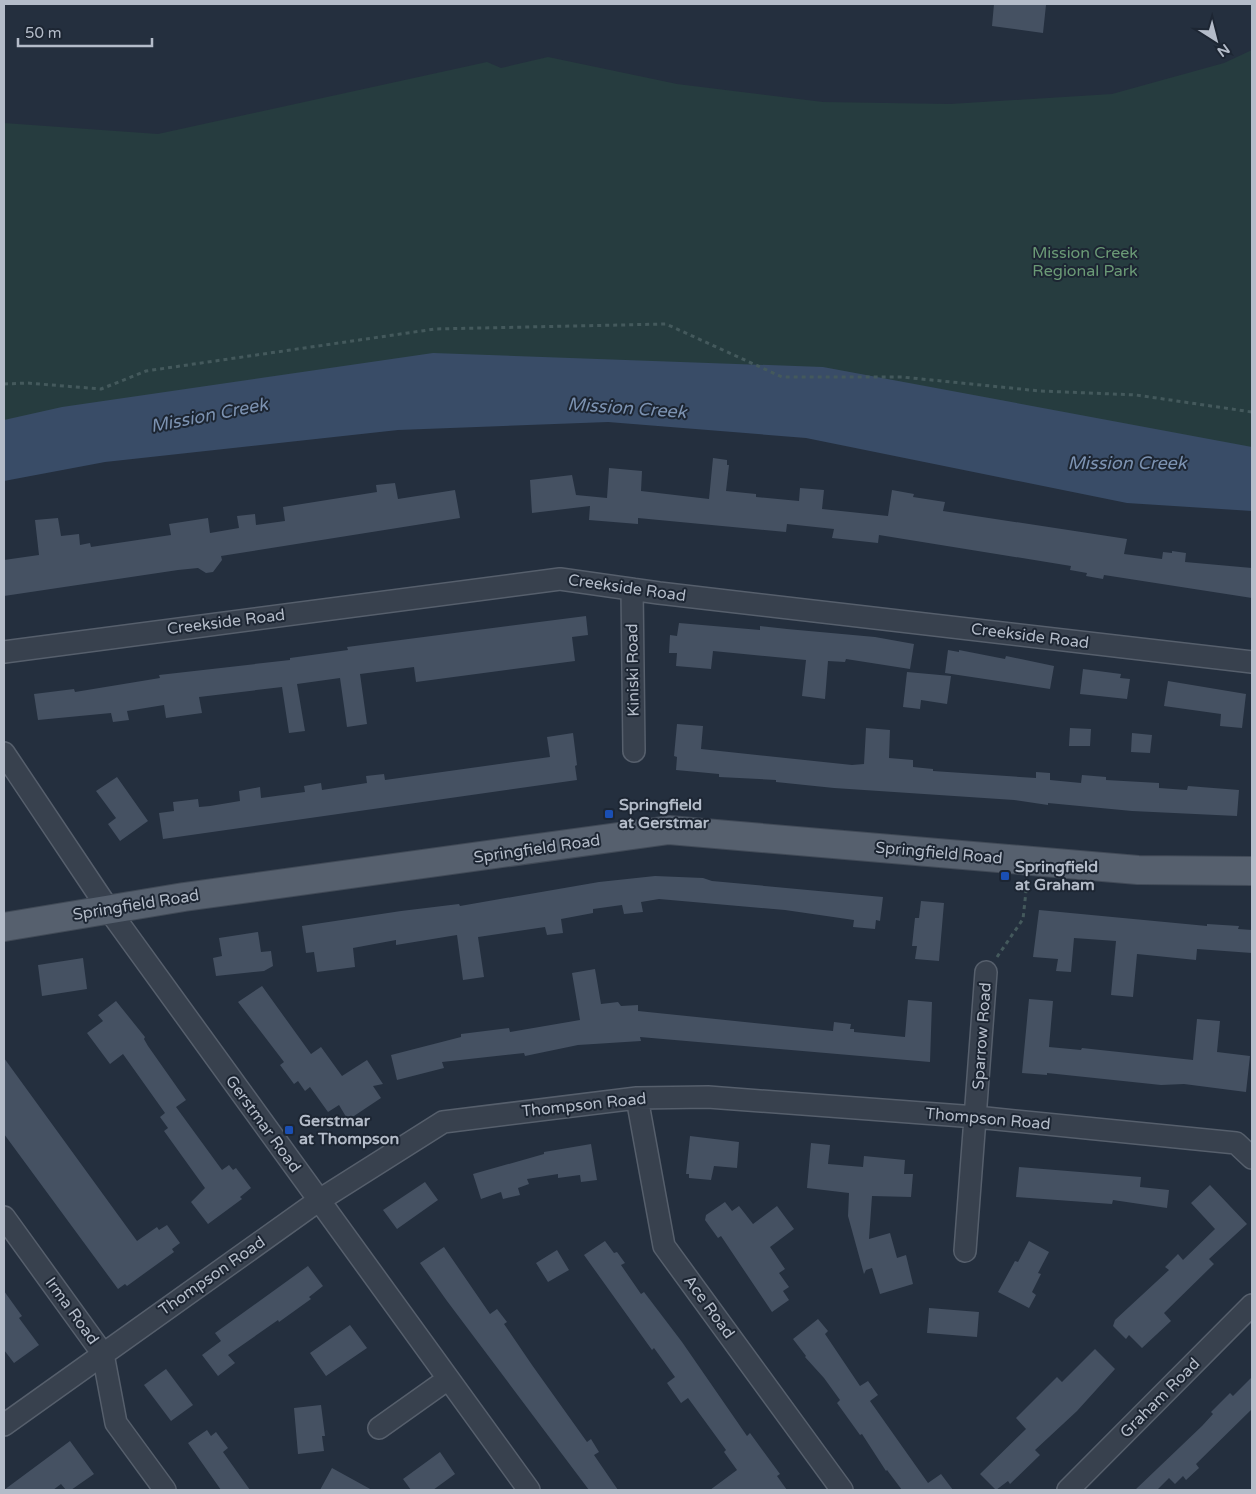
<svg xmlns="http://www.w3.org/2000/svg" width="1256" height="1494" viewBox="0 0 1256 1494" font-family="'Varela Round',sans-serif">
  <rect width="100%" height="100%" fill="#242f3e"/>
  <path fill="#263c3f" d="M 1252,50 L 1252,461 L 997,416 L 4,429 L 4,123 L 158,134 L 487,62 L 501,68 L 548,57 L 677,84 L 823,102 L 950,104 L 1112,94 L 1224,63 Z"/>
  <path fill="#394c67" d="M 433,353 L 823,367 L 1252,447 L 1252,511 L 1127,503 L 806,438 L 608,422 L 398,430 L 105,462 L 4,481 L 4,420 L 62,407 Z"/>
  <path fill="#455162" d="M 994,4 L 1046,5 L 1043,33 L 992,26 Z
    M 713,458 L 727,460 L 727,465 L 729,465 L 726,491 L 756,494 L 756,497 L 799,501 L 800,488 L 824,490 L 822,509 L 888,516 L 892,490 L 914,494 L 913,497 L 945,502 L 943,511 L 1127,539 L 1124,554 L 1162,559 L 1163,552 L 1172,553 L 1172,551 L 1186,553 L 1185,562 L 1252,568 L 1252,598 L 1104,575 L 1103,579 L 1086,576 L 1087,573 L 1070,570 L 1071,566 L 879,535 L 878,543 L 832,538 L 834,529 L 787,524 L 786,532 L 638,518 L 638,524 L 589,520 L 590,506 L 532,513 L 530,480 L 572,475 L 576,495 L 607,498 L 609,468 L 642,471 L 641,491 L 709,499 Z
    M 395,483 L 398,499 L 455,490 L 460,518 L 221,556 L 222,560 L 213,572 L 206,573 L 198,568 L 178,570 L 4,596 L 4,560 L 39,555 L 35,520 L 58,518 L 61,536 L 79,534 L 80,545 L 90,543 L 91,547 L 171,535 L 169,524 L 208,518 L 210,533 L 239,528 L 237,516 L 255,514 L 256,525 L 285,521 L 283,507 L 377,492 L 376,485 Z
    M 586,616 L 588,635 L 572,637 L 575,661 L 416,682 L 414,667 L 360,674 L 367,724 L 347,727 L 340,678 L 297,684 L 305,731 L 289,733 L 282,687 L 199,697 L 202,713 L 166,718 L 164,705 L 127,711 L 129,720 L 113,722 L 111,713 L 38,720 L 34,694 L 74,689 L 75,692 L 160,678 L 159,675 L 290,660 L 290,658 L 348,650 L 347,647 Z
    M 679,623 L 760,630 L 760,626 L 787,629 L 875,637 L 914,644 L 910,669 L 846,659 L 845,662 L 828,661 L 825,699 L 802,696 L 806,660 L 713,651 L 711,669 L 676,666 L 677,653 L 669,653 L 670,635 L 677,636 Z
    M 948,650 L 959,652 L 959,650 L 1005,659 L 1006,656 L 1054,666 L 1050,689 L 945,673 Z
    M 1083,669 L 1121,674 L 1120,678 L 1130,679 L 1127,699 L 1080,694 Z
    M 907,672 L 951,676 L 947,704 L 921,700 L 920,709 L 903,707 Z
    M 1168,681 L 1246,694 L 1242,728 L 1220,726 L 1221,714 L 1164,706 Z
    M 677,724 L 703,726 L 701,749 L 852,765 L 864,764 L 866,728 L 890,730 L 889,758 L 913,760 L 913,767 L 933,769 L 933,771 L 1036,778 L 1036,772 L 1050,773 L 1050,780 L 1081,783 L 1082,775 L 1106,777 L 1106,780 L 1159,783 L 1159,788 L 1187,790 L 1188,786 L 1239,790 L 1237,816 L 1132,811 L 1048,803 L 1048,805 L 1014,800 L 834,788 L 776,782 L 776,780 L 719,777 L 719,774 L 676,770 L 677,757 L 674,756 Z
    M 1070,728 L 1091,729 L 1090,746 L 1069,746 Z
    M 573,733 L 577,765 L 575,766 L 577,780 L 163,839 L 159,813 L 174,811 L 173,802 L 198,799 L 199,807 L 210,806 L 240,801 L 239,791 L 260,787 L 261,798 L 305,792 L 304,786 L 321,783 L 322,790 L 367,783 L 366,776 L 384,774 L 385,780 L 550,757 L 547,737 Z
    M 1132,733 L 1152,735 L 1150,753 L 1131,752 Z
    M 117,777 L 148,821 L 120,841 L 108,824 L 116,818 L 96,791 Z
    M 655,876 L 703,878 L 712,881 L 883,897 L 880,921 L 876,920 L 875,929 L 853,927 L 854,920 L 785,910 L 659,899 L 641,902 L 643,912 L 624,914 L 622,905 L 593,909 L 593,913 L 561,919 L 563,933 L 547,935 L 545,927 L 478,937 L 484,977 L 463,980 L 457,935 L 396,945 L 396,940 L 353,948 L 355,967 L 317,972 L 314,952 L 306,953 L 302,926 L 401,911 L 459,904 L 460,906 L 599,882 Z
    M 921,901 L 944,903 L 939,961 L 915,959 L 917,946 L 912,946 L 915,918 L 919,918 Z
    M 1039,910 L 1207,926 L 1207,924 L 1239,926 L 1238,929 L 1252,930 L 1252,953 L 1197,949 L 1196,960 L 1137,954 L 1133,997 L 1111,995 L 1116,941 L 1074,938 L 1071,972 L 1056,971 L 1058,959 L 1033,957 Z
    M 258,932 L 261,952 L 271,951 L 273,966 L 264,971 L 216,976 L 213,958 L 222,956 L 219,938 Z
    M 83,958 L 87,989 L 42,996 L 38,965 Z
    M 595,969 L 601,1004 L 618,1002 L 621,1006 L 638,1005 L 638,1011 L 833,1031 L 834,1022 L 851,1024 L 850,1029 L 854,1029 L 854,1032 L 905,1037 L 908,1000 L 932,1002 L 930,1062 L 640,1037 L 641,1041 L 578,1045 L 525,1056 L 524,1053 L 442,1062 L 444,1068 L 397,1080 L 391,1055 L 461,1037 L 461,1034 L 509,1028 L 510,1032 L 580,1020 L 572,973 Z
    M 262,986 L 311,1054 L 321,1047 L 342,1076 L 367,1060 L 383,1084 L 373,1086 L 381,1098 L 348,1120 L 339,1105 L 328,1112 L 310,1087 L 305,1091 L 298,1081 L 294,1084 L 280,1065 L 284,1062 L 238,1002 Z
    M 1029,999 L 1053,1001 L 1049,1047 L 1081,1050 L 1082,1048 L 1193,1060 L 1197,1019 L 1220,1021 L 1217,1052 L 1250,1056 L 1246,1092 L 1184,1084 L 1161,1085 L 1047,1073 L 1047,1075 L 1022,1073 Z
    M 116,1001 L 145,1037 L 144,1039 L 148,1046 L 186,1100 L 176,1107 L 222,1170 L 229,1165 L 233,1170 L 236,1168 L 251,1188 L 240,1197 L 242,1199 L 208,1224 L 191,1202 L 205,1188 L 164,1131 L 168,1128 L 160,1117 L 165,1113 L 123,1054 L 110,1064 L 87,1033 L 103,1021 L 98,1015 Z
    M 4,1058 L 137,1241 L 157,1227 L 159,1230 L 167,1225 L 180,1243 L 172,1249 L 174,1252 L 127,1286 L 125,1284 L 118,1289 L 4,1134 Z
    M 690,1136 L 739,1142 L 737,1168 L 714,1166 L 711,1180 L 689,1178 L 689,1174 L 686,1174 Z
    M 811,1143 L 830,1145 L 828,1164 L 863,1167 L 864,1156 L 905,1160 L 904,1174 L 913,1174 L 911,1197 L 872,1196 L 869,1239 L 890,1233 L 897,1258 L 906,1255 L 913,1284 L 880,1294 L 872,1268 L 866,1270 L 864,1274 L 848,1216 L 849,1193 L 807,1188 Z
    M 591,1144 L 597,1180 L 581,1182 L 580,1175 L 558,1178 L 558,1174 L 527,1179 L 529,1184 L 518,1188 L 520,1195 L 503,1199 L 501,1192 L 481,1199 L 473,1174 L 544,1154 L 544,1152 Z
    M 1019,1167 L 1141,1177 L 1140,1187 L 1169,1190 L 1167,1208 L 1113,1200 L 1112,1204 L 1016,1197 Z
    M 425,1182 L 438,1200 L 397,1229 L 383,1210 Z
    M 1210,1185 L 1247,1224 L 1209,1259 L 1214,1264 L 1164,1313 L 1171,1321 L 1142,1348 L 1129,1335 L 1126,1339 L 1113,1326 L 1115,1320 L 1169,1270 L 1165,1267 L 1178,1254 L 1183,1260 L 1215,1229 L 1191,1203 Z
    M 725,1202 L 732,1211 L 739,1206 L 753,1224 L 777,1206 L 794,1229 L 770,1247 L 785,1269 L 779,1273 L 789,1287 L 783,1291 L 789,1300 L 772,1312 L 721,1236 L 718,1238 L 705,1220 L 706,1215 Z
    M 605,1241 L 614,1253 L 617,1252 L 625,1263 L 621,1265 L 641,1294 L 644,1292 L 682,1342 L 747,1436 L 750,1433 L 780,1474 L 777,1476 L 787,1490 L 710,1490 L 737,1470 L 724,1452 L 726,1450 L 688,1398 L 681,1403 L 667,1383 L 675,1377 L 654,1348 L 652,1350 L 584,1255 Z
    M 1029,1241 L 1049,1252 L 1038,1273 L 1041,1274 L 1032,1292 L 1036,1295 L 1029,1308 L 998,1292 L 1015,1261 L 1018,1262 Z
    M 444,1247 L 490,1314 L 497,1309 L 507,1322 L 504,1324 L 532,1365 L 587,1442 L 591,1439 L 599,1452 L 594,1455 L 618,1490 L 589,1490 L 447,1301 L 420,1263 Z
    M 557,1250 L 569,1270 L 548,1282 L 536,1263 Z
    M 308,1266 L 323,1286 L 309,1297 L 311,1299 L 279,1322 L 278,1320 L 228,1355 L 235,1363 L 218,1376 L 202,1355 L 221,1341 L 215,1333 Z
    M 4,1291 L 22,1316 L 19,1318 L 39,1345 L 14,1363 L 4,1350 Z
    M 929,1308 L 979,1312 L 977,1337 L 927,1333 Z
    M 818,1319 L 828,1331 L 825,1334 L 860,1386 L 868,1381 L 878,1395 L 870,1401 L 928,1483 L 941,1474 L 953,1490 L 902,1490 L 887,1470 L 886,1471 L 862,1434 L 860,1435 L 837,1403 L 840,1400 L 824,1378 L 805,1357 L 806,1356 L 793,1339 Z
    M 350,1325 L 367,1348 L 326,1376 L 310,1353 Z
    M 1095,1349 L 1115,1369 L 1077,1411 L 1035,1450 L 1040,1455 L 1010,1484 L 1008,1481 L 996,1490 L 980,1474 L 1026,1429 L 1016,1418 L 1057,1377 L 1062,1382 Z
    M 166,1369 L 193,1405 L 171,1421 L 144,1385 Z
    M 1252,1377 L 1252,1409 L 1196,1464 L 1199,1468 L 1186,1480 L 1183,1476 L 1175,1484 L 1169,1478 L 1157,1490 L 1135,1490 L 1202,1426 L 1213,1414 L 1211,1412 L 1230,1393 L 1233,1396 Z
    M 321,1405 L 325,1436 L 322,1436 L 324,1451 L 298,1454 L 294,1408 Z
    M 207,1430 L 211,1436 L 216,1432 L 228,1448 L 223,1452 L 250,1490 L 221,1490 L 188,1443 Z
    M 70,1441 L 94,1474 L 71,1490 L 66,1490 L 61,1484 L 53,1490 L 4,1490 Z
    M 440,1452 L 455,1474 L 433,1490 L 411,1490 L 403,1479 Z
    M 332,1468 L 372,1490 L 320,1490 Z"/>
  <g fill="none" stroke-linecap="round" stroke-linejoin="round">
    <defs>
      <path id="minor" d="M 632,589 L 634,751
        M 4,652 L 560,579 L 659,593 L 1252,662
        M 4,753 L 109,910 L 529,1490
        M 637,1098 L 664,1246 L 842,1490
        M 4,1217 L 103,1354 L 116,1423 L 165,1490
        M 965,1251 L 986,972
        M 4,1425 L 318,1201 L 443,1122 L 637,1098 L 708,1097 L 976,1117 L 1236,1143 L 1252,1158
        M 379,1428 L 448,1379
        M 1068,1490 L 1252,1305"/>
      <path id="major" d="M 4,927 L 184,897 L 669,830 L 1138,870 L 1252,871"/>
    </defs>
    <use href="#minor" stroke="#565f6c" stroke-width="24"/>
    <use href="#major" stroke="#414a57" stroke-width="30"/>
    <path stroke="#44595c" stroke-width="3" stroke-dasharray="4 4" stroke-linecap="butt" d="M 4,384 L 27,383 L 101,389 L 146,371 L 435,329 L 666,324 L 782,377 L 902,377 L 1040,391 L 1136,395 L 1252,412
      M 997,957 L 1023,919 L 1027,882"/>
    <use href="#minor" stroke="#38414e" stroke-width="21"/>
    <use href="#major" stroke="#56606e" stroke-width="28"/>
  </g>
  <g fill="#1a4fb4" stroke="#1d2633" stroke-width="2">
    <rect x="604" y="809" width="10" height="10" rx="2.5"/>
    <rect x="1000" y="871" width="10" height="10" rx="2.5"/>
    <rect x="284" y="1125" width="10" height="10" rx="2.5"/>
  </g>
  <g text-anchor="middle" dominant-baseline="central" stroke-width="4" stroke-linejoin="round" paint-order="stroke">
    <g font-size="16" fill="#6b9a76" stroke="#1d2633">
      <text x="1085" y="253">Mission Creek<tspan x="1085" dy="18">Regional Park</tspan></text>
    </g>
    <g font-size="16" fill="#b4bcc9" stroke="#1d2633">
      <text transform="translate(627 588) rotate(8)">Creekside Road</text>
      <text transform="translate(226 622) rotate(-7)">Creekside Road</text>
      <text transform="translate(1030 636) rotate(7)">Creekside Road</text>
      <text transform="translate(633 670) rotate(-91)">Kiniski Road</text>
      <text transform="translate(537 849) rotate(-8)">Springfield Road</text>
      <text transform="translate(939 853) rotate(5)">Springfield Road</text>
      <text transform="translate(136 905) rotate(-9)">Springfield Road</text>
      <text transform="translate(982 1036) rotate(-86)">Sparrow Road</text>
      <text transform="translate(584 1105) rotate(-6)">Thompson Road</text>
      <text transform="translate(988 1119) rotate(5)">Thompson Road</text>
      <text transform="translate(263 1124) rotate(54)">Gerstmar Road</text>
      <text transform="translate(212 1276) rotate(-35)">Thompson Road</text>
      <text transform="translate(709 1307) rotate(54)">Ace Road</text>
      <text transform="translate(72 1311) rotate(54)">Irma Road</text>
      <text transform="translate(1160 1398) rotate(-45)">Graham Road</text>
    </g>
    <g font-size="16" font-weight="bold" fill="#b4bcc9" stroke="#1d2633" text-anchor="start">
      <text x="619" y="805">Springfield<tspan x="619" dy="18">at Gerstmar</tspan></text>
      <text x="1015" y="867">Springfield<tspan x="1015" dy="18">at Graham</tspan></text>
      <text x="299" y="1121">Gerstmar<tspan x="299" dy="18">at Thompson</tspan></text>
    </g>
    <g font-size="18" font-style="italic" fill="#7c92b1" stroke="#1d2633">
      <text transform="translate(627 408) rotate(4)">Mission Creek</text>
      <text transform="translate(209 415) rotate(-11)">Mission Creek</text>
      <text x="1127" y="463">Mission Creek</text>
    </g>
  </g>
  <rect width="1256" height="1494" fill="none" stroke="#b4bcc9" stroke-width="10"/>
  <g transform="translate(1216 40) rotate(144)" stroke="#1d2633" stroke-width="4" paint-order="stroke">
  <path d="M0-4L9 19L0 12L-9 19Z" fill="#b4bcc9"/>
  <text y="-8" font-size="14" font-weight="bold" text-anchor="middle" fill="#b4bcc9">N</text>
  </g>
  <path d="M18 38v8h134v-8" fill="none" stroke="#b4bcc9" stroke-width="2.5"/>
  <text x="25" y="38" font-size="15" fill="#b4bcc9" stroke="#1d2633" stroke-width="4" paint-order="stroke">50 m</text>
</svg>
